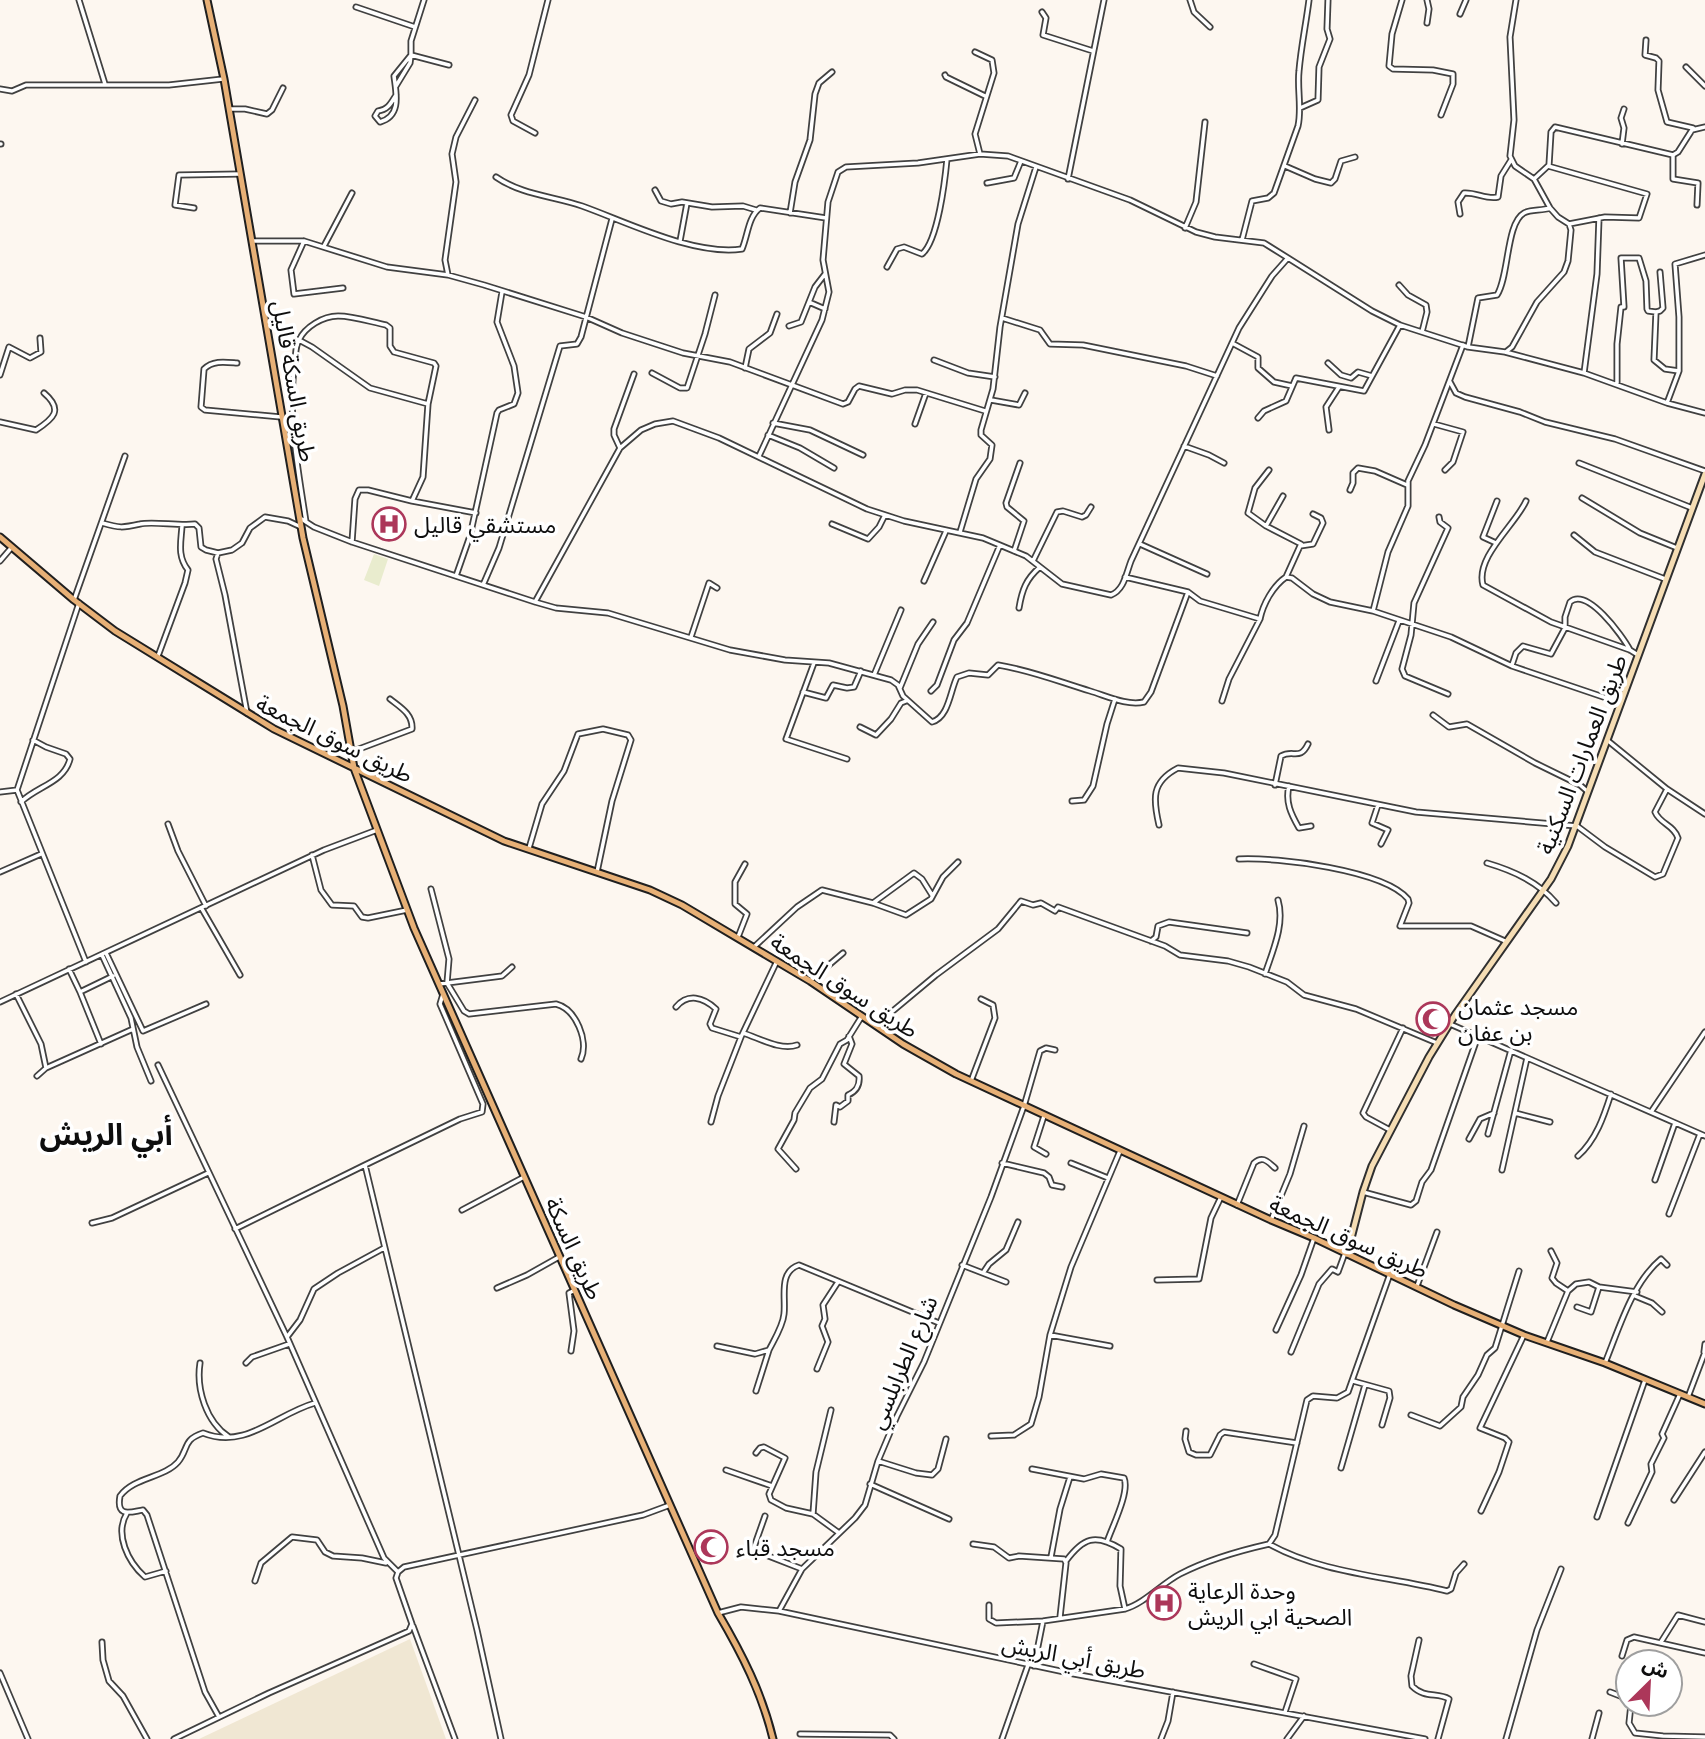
<svg xmlns="http://www.w3.org/2000/svg" width="1705" height="1739" viewBox="0 0 1705 1739" font-family="'Noto Serif','Noto Sans Arabic',serif">
  <rect width="100%" height="100%" fill="#fdf7f0"/>
  <path fill="#f0e7d3" d="M 410,1639 L 446,1739 L 199,1739 Z"/>
  <path fill="#e9ecce" d="M 374,554 L 388,559 L 379,586 L 364,580 Z"/>
  <g fill="none" stroke-linecap="round" stroke-linejoin="round">
    <defs>
      <path id="minor" d="M 79,0 L 105,84
        M 1190,0 L 1194,12 L 1210,27
        M 1402,0 L 1392,34 L 1389,66 L 1393,69 L 1433,70 L 1453,74 L 1453,84 L 1441,115
        M 1427,0 L 1429,9 L 1427,23
        M 356,7 L 415,27
        M 1042,12 L 1046,18 L 1043,35 L 1093,51
        M 1460,14 L 1466,0
        M 1646,40 L 1645,55 L 1656,58 L 1659,61 L 1658,90 L 1667,122 L 1693,128
        M 975,52 L 992,60 L 994,73 L 975,134 L 980,154
        M 1686,67 L 1705,86
        M 945,75 L 946,77 L 985,96
        M 396,86 L 410,63 L 411,55 L 449,65
        M 0,89 L 12,91 L 26,85 L 169,85 L 223,79
        M 396,95 C 391,103 388,110 378,111 L 375,116 L 380,122 C 402,116 396,93 394,76 L 411,55 L 411,41 L 424,0
        M 1300,108 L 1318,100 L 1319,67 L 1330,39 L 1327,29 L 1328,0
        M 230,109 L 245,109 L 267,114 L 272,110 L 283,88
        M 535,133 L 513,121 L 511,115 L 529,75 L 548,0
        M 0,144 L 1,144
        M 1622,144 L 1624,128 L 1621,118 L 1624,109
        M 1673,155 L 1673,179 L 1698,183 L 1697,205
        M 1285,166 L 1315,179 L 1331,183 L 1335,179 L 1341,161 L 1355,157
        M 1548,166 L 1647,194 L 1639,218 L 1605,217 L 1569,224
        M 496,177 C 522,195 553,196 582,206 C 627,222 694,256 742,249 C 748,235 748,217 760,208 L 826,218
        M 1068,179 L 1104,0
        M 1534,179 L 1549,165 L 1551,132 L 1555,127 L 1673,155 L 1678,152 L 1692,130 L 1705,127
        M 987,183 L 1014,178 L 1021,161
        M 655,190 L 661,201 L 671,204 L 682,202 L 712,207 L 743,206 L 756,210
        M 194,208 L 175,205 L 179,175 L 240,174
        M 790,213 L 795,182 L 810,140 L 815,94 L 819,83 L 832,72
        M 1460,214 L 1458,202 L 1464,193 C 1476,192 1487,200 1498,197 L 1501,176 L 1511,160
        M 1185,228 L 1196,202 L 1205,122
        M 1242,240 L 1252,201 L 1268,198 L 1274,193 L 1298,126 C 1302,108 1297,89 1299,71 C 1301,47 1306,24 1309,0
        M 253,241 L 304,241 L 387,267 L 448,275 L 484,285 L 586,317 L 622,333 L 683,353 L 730,362 L 843,404 L 848,402 L 855,389 L 859,386 L 892,394 L 905,390 L 917,390 L 985,411
        M 304,241 L 291,270 L 294,294 L 343,288
        M 680,241 L 687,203
        M 324,246 L 352,193
        M 1288,258 L 1372,311 L 1400,325 L 1468,347 L 1505,352 L 1584,373 L 1667,403 L 1705,413
        M 887,267 L 897,249 L 904,247 L 922,254 C 938,241 945,180 947,159
        M 448,275 L 445,260 L 456,182 L 452,154 L 456,137 L 475,100
        M 1399,285 L 1408,295 L 1426,305 L 1427,312 L 1422,332
        M 809,302 L 825,309
        M 1656,312 L 1660,311 L 1663,308 L 1660,272
        M 1002,318 L 1040,330 L 1050,344 L 1083,345 L 1186,366 L 1217,376
        M 789,326 L 801,322 L 815,287 L 825,274
        M 299,340 L 312,347 L 370,388 L 428,404
        M 1232,343 L 1258,357 L 1258,368 L 1274,382 L 1292,386
        M 1468,347 L 1478,298 L 1497,295 C 1509,277 1506,223 1524,213 C 1531,209 1542,211 1550,208
        M 1507,351 L 1512,347 L 1537,302 L 1564,272 L 1568,261 L 1571,230 L 1569,224 L 1558,217 L 1550,208 L 1534,179 L 1515,166 L 1510,156 L 1514,120 L 1510,37 L 1516,0
        M 934,360 L 968,373 L 995,377
        M 237,363 C 225,362 213,360 204,369 L 201,407 L 205,410 L 281,417
        M 1328,363 L 1341,375 L 1351,378 L 1358,372 L 1372,376
        M 745,368 L 749,349 L 770,333 L 777,314
        M 652,373 L 680,388 L 687,388 L 705,334 L 715,295
        M 1584,373 L 1597,274 L 1599,218
        M 0,375 L 9,347 L 30,358 L 41,352 L 40,338
        M 1450,382 L 1456,393 L 1465,397 L 1520,412 L 1545,422 L 1615,439 L 1705,471
        M 1617,383 L 1617,344 L 1621,307 L 1624,307 L 1621,258 L 1639,258 L 1646,281 L 1647,309 L 1648,311 L 1656,312 L 1654,360 L 1665,369 L 1679,371
        M 991,400 L 1019,405 L 1025,393
        M 1667,403 L 1679,371 L 1679,317 L 1675,264 L 1705,255
        M 1258,418 L 1264,411 L 1286,401 L 1296,378 L 1364,391 L 1400,325
        M 0,422 L 36,430 C 53,419 64,410 44,393
        M 773,423 L 810,430 L 863,455
        M 915,424 L 926,393
        M 1434,424 L 1463,432 L 1453,462 L 1445,470
        M 1329,430 L 1326,407 L 1339,387
        M 768,435 L 800,448 L 834,468
        M 1184,446 L 1209,455 L 1224,463
        M 620,448 L 614,435 L 614,429 L 634,374
        M 1579,463 L 1692,508
        M 1269,470 L 1255,488 L 1248,513 L 1266,526 L 1301,544
        M 1350,490 L 1353,483 L 1353,473 L 1358,468 L 1375,471 L 1407,485
        M 1582,498 L 1640,533 L 1677,548
        M 412,501 L 476,513
        M 1526,501 C 1516,524 1475,557 1483,585 L 1551,622 L 1630,650 L 1638,655
        M 1439,517 L 1440,522 L 1448,528 L 1414,603 L 1411,635 L 1402,669 L 1405,676 L 1448,694
        M 300,518 L 314,527 L 352,542 L 535,602 L 620,448 L 641,430 L 655,424 L 673,421 L 719,438 L 867,509 L 904,521 L 983,538 L 1026,556 L 1062,584 L 1111,595 C 1124,590 1126,574 1131,561 L 1239,328 L 1272,276 L 1288,258 L 1264,243 L 1215,237 L 1196,232 L 1130,200 L 1008,156 L 980,154 L 918,163 L 846,167 L 838,172 L 828,202 L 823,260 L 829,292 L 822,320 L 759,456
        M 306,522 C 298,468 287,416 295,361 C 296,354 295,347 299,340 C 305,327 323,316 338,316 C 354,316 371,322 386,325 L 390,328 L 390,346 L 394,352 L 434,363 L 436,366 L 428,404 L 423,477 L 412,501 L 368,490 L 359,490 L 355,499 L 352,542
        M 102,523 C 120,528 122,528 140,524 C 152,521 179,526 195,524 L 199,528 L 201,547 L 206,550 L 218,553 L 216,559 L 225,595 L 247,713
        M 832,524 L 868,539 L 879,527 L 885,515
        M 1266,526 L 1283,496
        M 960,532 L 976,479 L 990,459 L 992,445 L 981,435 L 981,430 L 993,389 L 1000,327 L 1018,224 L 1036,167
        M 1574,535 L 1595,552 L 1665,579
        M 1496,543 L 1483,537 L 1497,501
        M 1140,544 L 1207,574
        M 1014,551 L 1024,521 L 1007,507 L 1006,503 L 1020,463
        M 218,553 L 232,550 L 242,543 L 250,528 L 265,517 L 288,521 L 301,527
        M 0,561 L 12,547
        M 1033,561 L 1057,512 L 1063,511 L 1082,517 L 1086,515 L 1091,507
        M 456,576 L 470,536 L 497,413 L 499,410 L 514,404 L 518,393 L 514,366 L 497,322 L 502,292
        M 1125,577 L 1188,592 L 1200,601 L 1260,619 C 1263,604 1273,586 1286,577 L 1292,578 L 1313,594 L 1330,602 L 1373,611 L 1451,637 L 1512,666 L 1621,703
        M 1286,577 L 1300,546 L 1313,544 L 1323,523 L 1321,518 L 1313,514
        M 924,581 L 946,531
        M 483,585 L 499,548 L 560,346 L 577,344 L 581,337 L 612,219
        M 74,600 L 125,456
        M 535,602 L 556,608 L 608,613 L 730,650 L 785,660 L 829,663 L 891,680 L 898,685 L 903,696 L 932,722 C 949,717 950,691 957,677 L 969,673 L 988,675 L 998,665 C 1030,670 1060,682 1090,691 C 1107,696 1127,706 1144,702 L 1151,692 L 1188,592
        M 79,603 L 17,790 L 86,962
        M 1019,608 C 1022,590 1026,579 1040,567
        M 1373,611 L 1388,552 L 1408,506 L 1408,481 L 1425,445 L 1463,345
        M 691,637 L 709,583 L 717,588
        M 158,656 L 185,583 L 188,570 C 177,556 181,542 182,526
        M 814,663 L 786,739 L 847,759
        M 1512,665 L 1516,653 L 1523,646 L 1551,654 L 1565,628 L 1565,617 L 1570,602 C 1587,587 1622,635 1630,650
        M 874,675 L 901,610
        M 1376,681 L 1399,621
        M 900,688 L 918,644 L 933,622
        M 931,691 L 937,685 L 954,640 L 967,623 L 1000,545
        M 803,692 L 826,698 L 833,685 L 847,688 L 854,687 L 861,671
        M 1222,701 L 1229,679 L 1260,619
        M 1433,715 L 1449,727 L 1467,724 L 1535,763 L 1580,785 L 1587,791
        M 860,727 L 876,735 L 891,719 L 901,703 L 906,701
        M 1607,740 L 1667,789 L 1705,814
        M 351,752 L 412,729 C 413,714 400,707 390,699
        M 1275,785 L 1281,756 C 1293,749 1300,761 1308,744
        M 1289,786 C 1285,802 1291,814 1299,828 L 1311,826
        M 0,792 L 17,790
        M 1072,801 L 1084,800 L 1093,786 L 1107,724 L 1115,699
        M 21,802 C 37,786 64,783 70,759 L 66,754 L 46,747 L 33,740
        M 1378,805 L 1372,823 L 1388,830 L 1381,844
        M 168,824 L 178,851 L 206,906
        M 1159,825 C 1153,799 1151,782 1178,768 L 1224,773 L 1416,812 L 1577,826 L 1605,847 L 1655,877 L 1663,874 L 1678,838 C 1674,825 1660,824 1655,812 L 1667,789
        M 529,848 L 542,804 L 564,771 L 578,734 L 603,729 L 628,735 L 631,740 L 612,801 L 597,872
        M 312,855 L 321,890 L 332,905 L 354,906 L 362,917 L 368,918 L 407,910
        M 1239,859 C 1277,857 1384,870 1408,899 L 1409,903 L 1400,926 L 1471,926 L 1505,941
        M 1487,863 C 1514,871 1538,882 1556,903
        M 0,872 L 41,854
        M 431,889 L 449,959 L 447,983 L 464,1011 L 469,1014 L 556,1004 C 576,1009 589,1041 581,1059
        M 873,903 L 914,873 L 922,879 L 932,895
        M 202,909 L 240,975
        M 738,937 L 747,914 L 735,904 L 735,882 L 745,864
        M 1151,941 L 1156,937 L 1158,926 L 1169,922 L 1247,933
        M 754,947 L 797,907 L 822,890 L 873,903 L 906,915 L 931,899 L 943,877 L 958,862
        M 106,953 L 143,1031 L 206,1004
        M 102,955 L 131,1018 L 137,1047 L 151,1081
        M 69,969 L 80,992 L 113,976
        M 1265,974 C 1273,950 1285,924 1278,900
        M 810,981 L 843,953
        M 439,984 L 502,976 L 512,967
        M 80,992 L 101,1044
        M 16,994 L 41,1044 L 46,1068 L 37,1076
        M 0,1002 L 324,850 L 377,830
        M 676,1007 C 688,993 703,997 716,1009 L 710,1024 L 712,1028 L 741,1037
        M 1450,1024 L 1705,1136
        M 876,1025 L 936,975 L 998,929 L 1021,901 L 1033,905 L 1041,903 L 1055,911 L 1058,907 L 1165,946 L 1180,955 L 1228,961 L 1249,967 L 1287,982 L 1304,995 L 1356,1009 L 1437,1043
        M 743,1033 C 759,1038 781,1051 797,1045
        M 158,1065 L 287,1337 L 384,1558 L 398,1572
        M 46,1068 L 133,1029
        M 971,1081 L 995,1018 L 993,1005 L 981,999
        M 1651,1112 L 1705,1032
        M 1515,1113 L 1550,1122
        M 1044,1116 L 1034,1147 L 1046,1154
        M 711,1122 L 718,1096 L 741,1037 L 777,961
        M 834,1122 L 836,1105 L 840,1107 L 848,1101 L 848,1095 C 857,1091 860,1085 859,1076 L 844,1064 L 852,1044 L 849,1036
        M 1390,1130 L 1366,1117 L 1363,1113 L 1403,1028
        M 1488,1134 L 1511,1050
        M 1469,1139 L 1480,1119 L 1494,1113
        M 1578,1156 C 1596,1140 1604,1116 1611,1094
        M 1002,1163 L 1044,1173 L 1049,1177 L 1052,1185 L 1062,1187
        M 1071,1163 L 1108,1178
        M 365,1165 L 460,1119 L 482,1112 L 483,1104 L 440,1004 L 443,994
        M 796,1169 L 778,1149 L 794,1120 L 795,1113 L 810,1088 L 822,1079 L 840,1044 L 847,1040 L 862,1016
        M 1502,1170 L 1527,1058
        M 1655,1180 L 1675,1123
        M 1363,1192 L 1411,1205 L 1416,1201 L 1422,1182 L 1431,1170 L 1478,1036
        M 1237,1205 L 1254,1163 C 1263,1155 1268,1162 1275,1168
        M 462,1210 L 524,1177
        M 1669,1214 L 1700,1134
        M 1271,1220 L 1290,1174 L 1304,1126
        M 92,1223 L 112,1218 L 208,1173
        M 235,1229 L 365,1165 L 477,1630 L 501,1739
        M 1551,1251 L 1557,1263 L 1552,1278 L 1556,1283 L 1568,1291
        M 962,1265 L 1006,1282
        M 983,1273 L 989,1264 L 1006,1250 L 1018,1222
        M 1157,1280 L 1199,1279 L 1211,1218 L 1221,1197
        M 1417,1286 L 1437,1232
        M 497,1288 L 527,1275 L 559,1257
        M 1635,1296 L 1652,1303 L 1662,1312
        M 1577,1307 L 1591,1312 L 1599,1287
        M 1276,1330 L 1301,1275 L 1314,1238
        M 1050,1335 L 1110,1346
        M 287,1337 L 300,1320 L 314,1289 L 338,1273 L 384,1248
        M 1547,1342 L 1568,1291 L 1576,1284 L 1589,1282 L 1599,1287 L 1637,1292
        M 717,1346 L 755,1354 L 769,1350 C 774,1340 783,1326 784,1314 C 786,1297 778,1272 799,1265 L 939,1323
        M 571,1351 L 574,1331 L 569,1293 L 575,1290
        M 1291,1352 L 1319,1284 L 1332,1269 L 1338,1272 L 1345,1253
        M 1704,1352 L 1705,1344
        M 200,1363 C 196,1389 206,1422 229,1437
        M 246,1363 L 252,1357 L 289,1344
        M 1605,1363 C 1619,1329 1632,1283 1661,1259 L 1667,1265
        M 817,1369 L 828,1342 L 822,1326 L 825,1319 L 823,1305 L 838,1282
        M 1353,1381 L 1389,1391 L 1390,1398 L 1382,1425
        M 756,1391 L 769,1350
        M 1688,1397 L 1705,1352
        M 1411,1415 L 1440,1426 L 1461,1407 L 1463,1397 L 1478,1375 L 1487,1355 L 1495,1348 L 1519,1271
        M 1186,1431 L 1185,1439 L 1189,1452 L 1196,1455 L 1210,1455 L 1220,1435 L 1224,1432 L 1297,1443
        M 991,1436 L 1014,1435 L 1031,1424 L 1039,1397 L 1050,1335 L 1071,1267 L 1120,1151
        M 756,1453 L 760,1448 L 764,1447 L 785,1458 L 769,1494 L 771,1500 L 786,1508 L 813,1514 L 839,1533
        M 878,1461 L 916,1473 L 932,1475 L 938,1469 L 946,1439
        M 1341,1468 L 1365,1385
        M 1032,1469 L 1084,1479 L 1101,1474 L 1124,1478 C 1130,1492 1112,1527 1107,1542
        M 726,1470 L 772,1486
        M 870,1484 L 949,1519
        M 1674,1500 L 1705,1452
        M 1481,1511 L 1499,1472 L 1509,1442 L 1505,1438 L 1480,1428 L 1524,1335
        M 127,1513 C 114,1534 128,1562 145,1577 L 166,1571
        M 813,1514 L 816,1472 L 831,1410
        M 765,1516 L 753,1550 L 802,1569
        M 1597,1517 L 1645,1380
        M 1628,1523 L 1652,1472 L 1651,1464 L 1664,1438 L 1662,1434 L 1680,1394
        M 973,1544 L 994,1547 L 1009,1558 L 1019,1556 L 1064,1559 L 1066,1563 L 1060,1617
        M 1269,1544 L 1275,1535 L 1307,1400 L 1313,1396 L 1337,1398 L 1348,1392 L 1390,1274
        M 1051,1557 L 1060,1509 L 1070,1477
        M 1066,1561 C 1083,1538 1095,1533 1121,1549 L 1120,1586 L 1125,1609
        M 255,1581 L 261,1563 L 292,1537 L 317,1540 L 325,1552 L 333,1556 L 362,1558 L 386,1563
        M 989,1605 L 989,1619 L 996,1623 L 1043,1621 L 1125,1609 C 1145,1603 1161,1584 1180,1574 C 1209,1559 1238,1551 1269,1544 C 1323,1574 1388,1576 1447,1591 L 1451,1589 L 1456,1573 L 1464,1564
        M 779,1611 L 802,1569 L 855,1518 L 865,1505 L 878,1461 L 897,1416 L 924,1362 L 991,1197 L 1024,1106 L 1040,1051 L 1046,1048 L 1055,1050
        M 718,1613 L 741,1607 L 779,1611 L 1074,1674 L 1425,1739
        M 413,1626 L 455,1739
        M 1419,1640 L 1411,1676 L 1412,1686 C 1425,1699 1437,1692 1449,1699 L 1438,1739
        M 102,1642 L 103,1660 L 109,1681 L 123,1696 L 147,1739
        M 1661,1642 L 1678,1615 L 1705,1622
        M 1622,1656 L 1627,1640 L 1634,1637 L 1705,1653
        M 1254,1664 L 1296,1679 L 1285,1712
        M 1034,1666 L 1043,1621
        M 0,1673 L 28,1739
        M 1610,1692 L 1628,1699
        M 1631,1704 L 1629,1723 L 1635,1733 L 1663,1736 L 1705,1737
        M 219,1717 L 205,1692 L 147,1515 L 143,1510 C 130,1512 116,1518 120,1496 C 134,1477 164,1478 178,1462 C 189,1449 182,1440 203,1433 C 246,1450 276,1414 315,1403
        M 800,1734 L 890,1735 L 894,1739
        M 174,1739 L 269,1693 L 409,1631 L 412,1624 L 396,1578 L 398,1572 L 404,1567 L 643,1515 L 670,1505
        M 1002,1739 L 1028,1665
        M 1161,1739 L 1168,1721 L 1173,1692
        M 1287,1739 L 1304,1716
        M 1506,1739 L 1537,1630 L 1561,1569
        M 1592,1739 L 1599,1713"/>
      <path id="secondary" d="M 1347,1254 L 1363,1192 L 1372,1166 L 1429,1057 L 1455,1015 L 1551,879 L 1568,846 L 1705,474"/>
      <path id="primary" d="M 207,0 L 224,79 L 303,538 L 343,706 L 354,768 L 414,928 L 718,1613 C 742,1654 762,1693 773,1739
        M 0,537 L 74,600 L 115,631 L 274,729 L 504,841 L 650,890 L 682,905 L 810,981 L 903,1044 L 956,1074 L 1271,1220 L 1314,1238 L 1454,1305 L 1524,1335 L 1605,1363 L 1705,1404"/>
    </defs>
    <use href="#minor" stroke="#414141" stroke-width="7"/>
    <use href="#secondary" stroke="#303030" stroke-width="9"/>
    <use href="#primary" stroke="#1f1f1f" stroke-width="9"/>
    <use href="#minor" stroke="#fff" stroke-width="3.5"/>
    <use href="#secondary" stroke="#f5ddb4" stroke-width="5"/>
    <use href="#primary" stroke="#e7b076" stroke-width="5"/>
  </g>
  <defs>
    <symbol id="hospital-ring" viewBox="-11 -11 22 22"><circle r="9.5" fill="#fff" stroke="#ac375a" stroke-width="1.5"/><path d="M-5-5h3v3.5h4V-5h3V5h-3V1.5h-4V5h-3Z" fill="#ac375a"/></symbol>
    <symbol id="mosque-ring" viewBox="-11 -11 22 22"><circle r="9.5" fill="#fff" stroke="#ac375a" stroke-width="1.5"/><path d="M3.5-4.9A6 6 0 1 0 3.5 4.9A5 5 0 1 1 3.5-4.9Z" fill="#ac375a"/></symbol>
  </defs>
  <g fill-rule="evenodd">
    <use href="#hospital-ring" x="370" y="505" width="38" height="38"/>
    <use href="#mosque-ring" x="1414" y="1000" width="38" height="38"/>
    <use href="#mosque-ring" x="692" y="1528" width="38" height="38"/>
    <use href="#hospital-ring" x="1145" y="1584" width="38" height="38"/>
  </g>
  <g text-anchor="middle" dominant-baseline="central" stroke-width="7" stroke-linejoin="round" paint-order="stroke">
    <g font-size="23" fill="#0e0e0e" stroke="#fff">
      <text transform="translate(295 381) rotate(80)">طريق السكة قاليل</text>
      <text transform="translate(335 738) rotate(26)">طريق سوق الجمعة</text>
      <text transform="translate(1581 754) rotate(-69)">طريق العمارات السكنية</text>
      <text transform="translate(845 985) rotate(33)">طريق سوق الجمعة</text>
      <text transform="translate(1349 1236) rotate(24)">طريق سوق الجمعة</text>
      <text transform="translate(575 1248) rotate(66)">طريق السكة</text>
      <text transform="translate(902 1362) rotate(-67)">شارع الطرابلسي</text>
      <text transform="translate(1074 1656) rotate(11)">طريق أبي الريش</text>
    </g>
    <g font-size="23" fill="#0e0e0e" stroke="#fff" text-anchor="start">
      <text x="414" y="524">مستشقي قاليل</text>
      <text x="1458" y="1006">مسجد عثمان<tspan x="1458" dy="26">بن عفان</tspan></text>
      <text x="736" y="1547">مسجد قباء</text>
      <text x="1188" y="1590">وحدة الرعاية<tspan x="1188" dy="26">الصحية ابي الريش</tspan></text>
    </g>
    <g font-size="30" font-weight="bold" fill="#0e0e0e" stroke="#fff">
      <text x="106" y="1133">أبي الريش</text>
    </g>
  </g>
  <g transform="translate(1649 1683) rotate(24)"><circle r="33" fill="#ffffff" stroke="#9f9f9f" stroke-width="2"/>
  <path d="M0-5L12 26L0 18L-12 26Z" fill="#ac375a"/>
  <text y="-10" font-size="19" font-weight="bold" text-anchor="middle" fill="#0e0e0e">ش</text>
  </g>
</svg>
